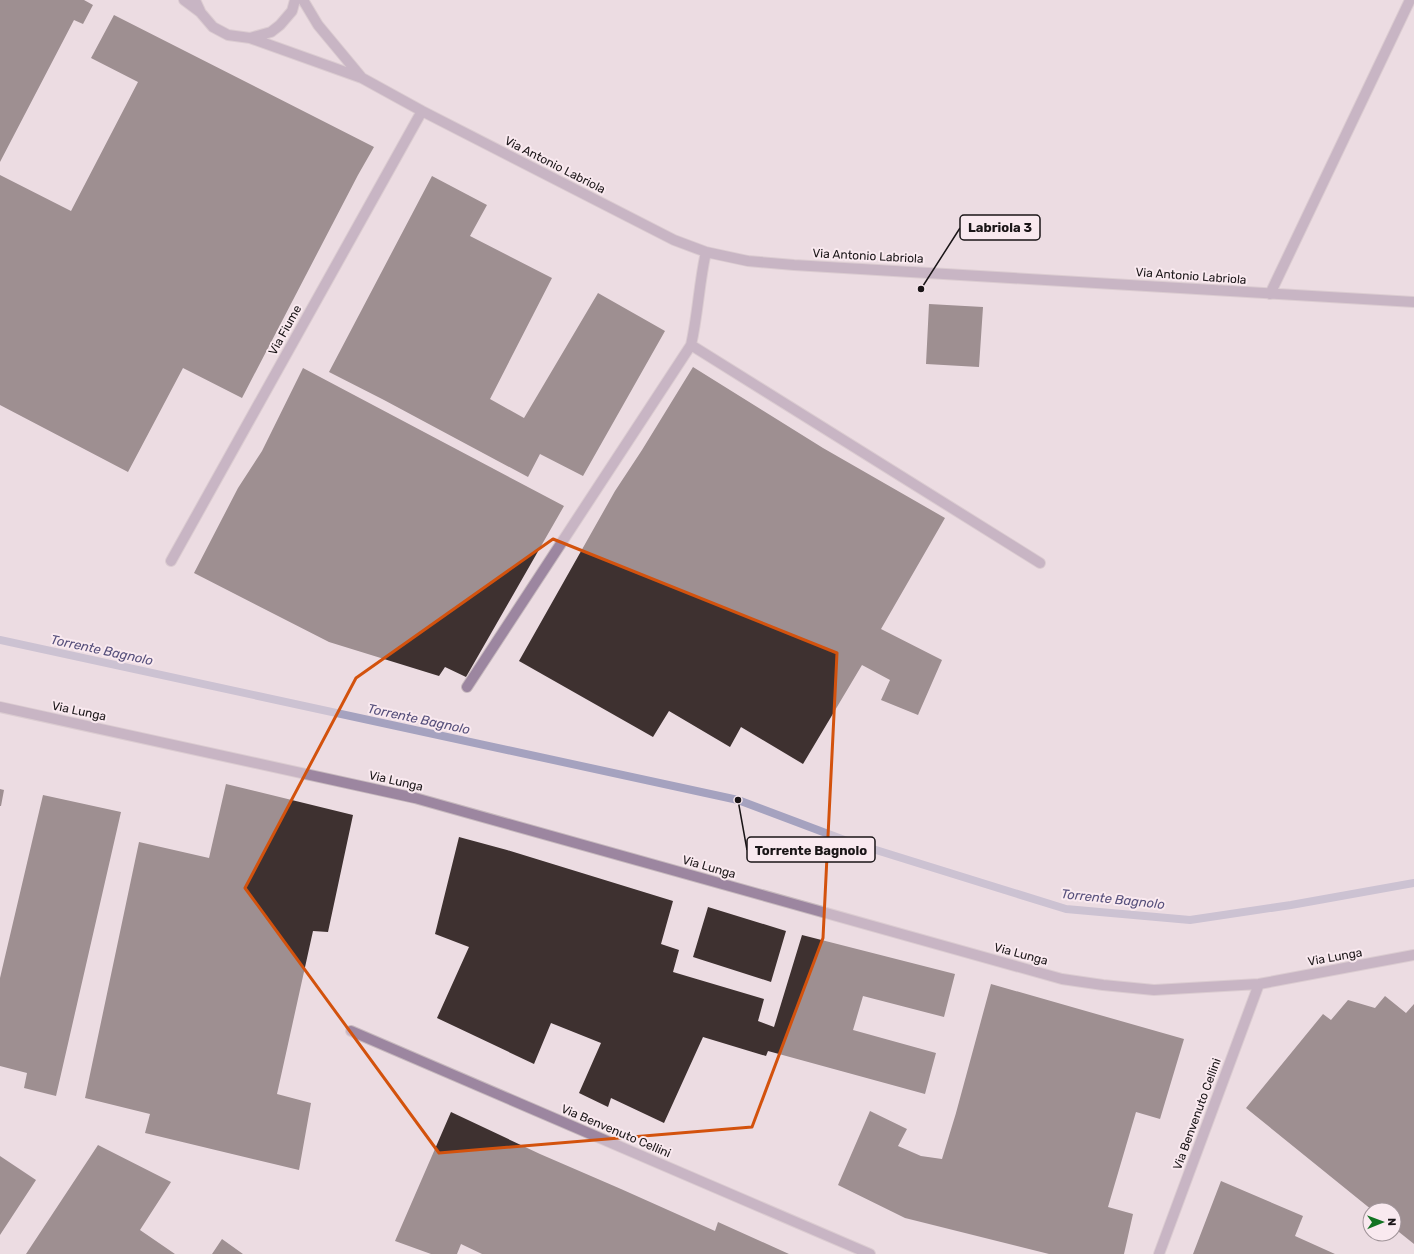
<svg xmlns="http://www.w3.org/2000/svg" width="1414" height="1254" viewBox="0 0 1414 1254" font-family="Rubik,sans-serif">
  <rect width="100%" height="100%" fill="#ecdce2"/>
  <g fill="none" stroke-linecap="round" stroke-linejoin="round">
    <path stroke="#a5a2bf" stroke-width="8" d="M 0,640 L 738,800 L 847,841 L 1066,909 L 1190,920 L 1291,905 L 1414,883"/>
  </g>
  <path fill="#3e3130" d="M 0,0 L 84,0 L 93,5 L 83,24 L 74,20 L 0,162 Z
    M 114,15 L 374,147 L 358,175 L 242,398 L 183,368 L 128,472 L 0,405 L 0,175 L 71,211 L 138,82 L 91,58 Z
    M 432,176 L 487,205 L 470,236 L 552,278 L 490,399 L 524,418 L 598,293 L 665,331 L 583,476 L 540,454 L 528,477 L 384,400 L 329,372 Z
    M 929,304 L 983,307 L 979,367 L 926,364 Z
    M 693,367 L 823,448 L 945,518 L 881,629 L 942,660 L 918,715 L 881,700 L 890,680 L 862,665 L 803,764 L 741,727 L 730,747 L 669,711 L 653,737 L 519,661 L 615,491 L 642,450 Z
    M 303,368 L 564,506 L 466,677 L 445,667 L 439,676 L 329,642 L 194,573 L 238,488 L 262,451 Z
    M 226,784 L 353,815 L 328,932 L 313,931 L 277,1094 L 311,1103 L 299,1170 L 145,1133 L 150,1114 L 85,1098 L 139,842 L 209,858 Z
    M 0,789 L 4,790 L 1,806 L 0,806 Z
    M 43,795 L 121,812 L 56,1096 L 24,1088 L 27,1073 L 0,1066 L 0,978 Z
    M 459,837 L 507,850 L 673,901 L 661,944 L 679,950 L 673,972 L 764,999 L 758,1021 L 774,1027 L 802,935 L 955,974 L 944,1017 L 863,996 L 853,1030 L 936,1053 L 925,1094 L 768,1051 L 766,1056 L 703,1037 L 664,1123 L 611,1098 L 608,1107 L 579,1093 L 601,1043 L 551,1023 L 534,1064 L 437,1018 L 469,947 L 435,934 Z
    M 708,907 L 786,931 L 771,982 L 693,957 Z
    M 991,984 L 1184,1039 L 1160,1119 L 1136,1112 L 1108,1207 L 1133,1214 L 1124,1254 L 1049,1254 L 905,1218 L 838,1185 L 870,1111 L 907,1129 L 898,1146 L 921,1156 L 942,1159 L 956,1113 Z
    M 1385,996 L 1406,1013 L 1414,1004 L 1414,1244 L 1394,1228 L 1394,1210 L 1372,1210 L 1246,1108 L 1323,1014 L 1331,1020 L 1348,1000 L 1375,1008 Z
    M 451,1112 L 540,1154 L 621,1189 L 715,1231 L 718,1222 L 789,1254 L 482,1254 L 461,1244 L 457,1254 L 431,1254 L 395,1241 Z
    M 98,1145 L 171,1182 L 140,1230 L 175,1254 L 26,1254 Z
    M 0,1156 L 36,1180 L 0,1235 Z
    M 1221,1181 L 1303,1216 L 1295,1236 L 1335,1254 L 1193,1254 Z
    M 222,1239 L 243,1254 L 212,1254 Z"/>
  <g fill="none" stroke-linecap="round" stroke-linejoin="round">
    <defs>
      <path id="minor" d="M 184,0 L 200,12
        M 195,0 L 201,13 L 213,27 L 228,35 L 250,38 L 271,32 L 280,25 L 292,11 L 295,0
        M 303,0 L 318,25 L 362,78
        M 250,38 L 362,78 L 422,111 L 674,240 L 706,252 L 748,261 L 794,265 L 1414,302
        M 1270,294 L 1410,0
        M 691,345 L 1040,563
        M 171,561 L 422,111
        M 467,687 L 691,345 C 698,314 699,283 706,252
        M 0,707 L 415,798 L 1062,979 L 1103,985 L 1154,990 L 1259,984 L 1414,955
        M 351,1031 L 870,1254
        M 1159,1254 L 1259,984"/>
    </defs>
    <use href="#minor" stroke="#c6b8bd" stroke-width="12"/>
    <use href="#minor" stroke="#9c86a0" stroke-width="10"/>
  </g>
  <path d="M0 0H1414V1254H0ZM 553,539 L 837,653 L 823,938 L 752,1127 L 439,1153 L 245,888 L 356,678 Z" fill="#ecdce2" fill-opacity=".55" fill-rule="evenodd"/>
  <path fill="none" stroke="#d3520d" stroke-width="3" stroke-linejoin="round" d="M 553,539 L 837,653 L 823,938 L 752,1127 L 439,1153 L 245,888 L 356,678 Z"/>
  <g text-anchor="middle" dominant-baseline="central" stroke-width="4" stroke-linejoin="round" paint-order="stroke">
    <g font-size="12" fill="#1a1517" stroke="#f9e9ef">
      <text transform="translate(555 165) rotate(27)">Via Antonio Labriola</text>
      <text transform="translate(868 256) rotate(3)">Via Antonio Labriola</text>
      <text transform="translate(1191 276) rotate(4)">Via Antonio Labriola</text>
      <text transform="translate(285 330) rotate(-61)">Via Fiume</text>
      <text transform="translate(79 711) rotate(12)">Via Lunga</text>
      <text transform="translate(396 781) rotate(13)">Via Lunga</text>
      <text transform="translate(709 867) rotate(16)">Via Lunga</text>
      <text transform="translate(1021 954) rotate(15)">Via Lunga</text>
      <text transform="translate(1335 957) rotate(-10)">Via Lunga</text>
      <text transform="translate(1197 1114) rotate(-70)">Via Benvenuto Cellini</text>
      <text transform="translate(616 1131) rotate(23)">Via Benvenuto Cellini</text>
    </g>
    <g font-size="13" font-style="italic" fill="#554f7b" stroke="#f9e9ef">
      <text transform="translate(102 650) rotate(12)">Torrente Bagnolo</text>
      <text transform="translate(419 719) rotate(12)">Torrente Bagnolo</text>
      <text transform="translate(1113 899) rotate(6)">Torrente Bagnolo</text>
    </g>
  </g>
  <path fill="none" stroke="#1a1517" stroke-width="1.5" d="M921 289L960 228M738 800L747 850"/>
  <g fill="#1a1517" stroke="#f9e9ef" stroke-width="1.5">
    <circle cx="921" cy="289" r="4"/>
    <circle cx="738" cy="800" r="4"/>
  </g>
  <g fill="#f9e9ef" stroke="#1a1517" stroke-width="1.5">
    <rect x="960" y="215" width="80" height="25" rx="4"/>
    <rect x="747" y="837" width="128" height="25" rx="4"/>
  </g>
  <g font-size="13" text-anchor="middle" font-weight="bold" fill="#1a1517">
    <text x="1000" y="232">Labriola 3</text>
    <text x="811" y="855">Torrente Bagnolo</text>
  </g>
  <g transform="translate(1382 1222) rotate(89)"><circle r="19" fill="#f9e9ef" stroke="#a09499"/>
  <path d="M0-3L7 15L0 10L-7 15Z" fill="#127322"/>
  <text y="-6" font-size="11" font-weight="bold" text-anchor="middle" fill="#1a1517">N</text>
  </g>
</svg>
